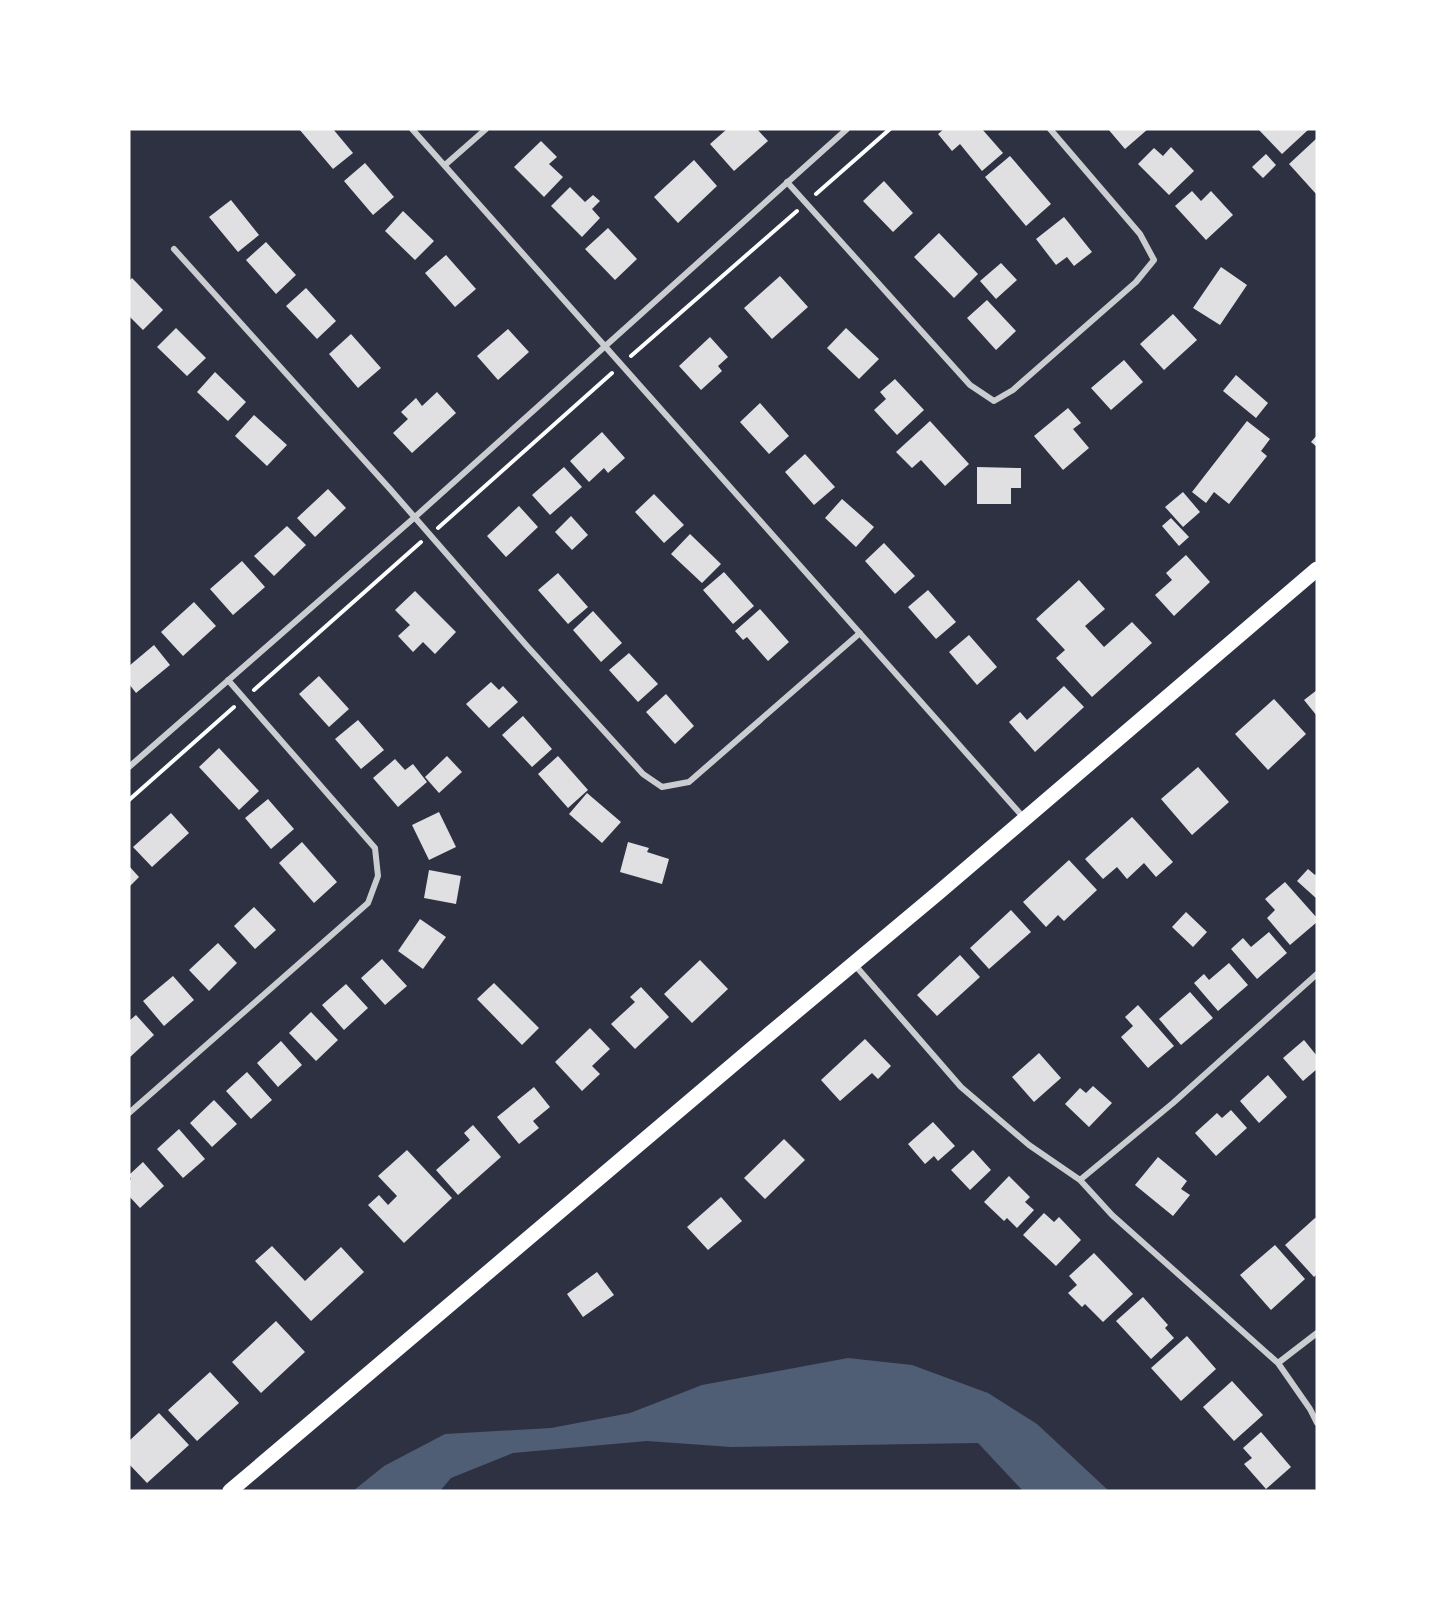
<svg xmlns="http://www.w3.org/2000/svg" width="1446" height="1620" viewBox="0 0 1446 1620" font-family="Helvetica,sans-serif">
  <rect width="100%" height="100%" fill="#2d3142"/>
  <path fill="#4f5d75" d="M 848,1358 L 912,1365 L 988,1393 L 1037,1424 L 1109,1491 L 1023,1491 L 978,1443 L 731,1447 L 647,1441 L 513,1453 L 451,1478 L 440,1491 L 353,1491 L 384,1466 L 445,1434 L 551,1428 L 630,1413 L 702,1385 Z"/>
  <path fill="#e0e0e3" d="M 299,129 L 333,129 L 353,153 L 333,169 Z
    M 727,129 L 757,129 L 768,141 L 734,171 L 710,144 Z
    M 944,129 L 982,129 L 1003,153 L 982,171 L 960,144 L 952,151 L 938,134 Z
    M 1108,129 L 1148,129 L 1125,149 Z
    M 1258,129 L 1309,129 L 1282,154 Z
    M 1317,138 L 1317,195 L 1289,164 Z
    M 541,141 L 557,157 L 549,164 L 563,177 L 544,197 L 514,167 Z
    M 1171,147 L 1194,171 L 1169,195 L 1138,164 L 1154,148 L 1163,156 Z
    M 1266,154 L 1276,165 L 1263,178 L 1252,167 Z
    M 1010,156 L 1051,204 L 1026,226 L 985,177 Z
    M 694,160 L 717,186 L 678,223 L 654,197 Z
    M 365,163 L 394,197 L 373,215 L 344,181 Z
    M 884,181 L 913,213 L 893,232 L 863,201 Z
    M 570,187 L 585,202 L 593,195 L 600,201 L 592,209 L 600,218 L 582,237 L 551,206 Z
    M 1192,191 L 1201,201 L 1211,191 L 1233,215 L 1206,240 L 1175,206 Z
    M 231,200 L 259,235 L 238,252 L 209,217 Z
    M 403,211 L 434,241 L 415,260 L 385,231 Z
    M 1064,217 L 1092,252 L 1074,266 L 1067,257 L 1056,265 L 1036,239 Z
    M 608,228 L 637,259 L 615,280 L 585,249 Z
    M 939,233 L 978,274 L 954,298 L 914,257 Z
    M 266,242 L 296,275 L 276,294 L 246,260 Z
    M 446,255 L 476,289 L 455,307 L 425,273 Z
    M 1001,263 L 1017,280 L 996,299 L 980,281 Z
    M 1221,267 L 1247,285 L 1220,325 L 1193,308 Z
    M 780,276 L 808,307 L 772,339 L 744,308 Z
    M 132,278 L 163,310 L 143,330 L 129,316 L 129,281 Z
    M 306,288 L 336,321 L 317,339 L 286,306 Z
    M 987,300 L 1016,331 L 996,350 L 967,318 Z
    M 1173,314 L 1197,340 L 1164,370 L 1140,344 Z
    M 176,328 L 206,358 L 187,376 L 157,347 Z
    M 846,328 L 879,359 L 859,379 L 827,348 Z
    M 508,329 L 529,352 L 498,380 L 477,356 Z
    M 351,334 L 381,368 L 358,388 L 329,354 Z
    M 710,337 L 728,357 L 718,366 L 722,371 L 701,390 L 679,366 Z
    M 1124,360 L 1143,382 L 1111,410 L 1091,388 Z
    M 215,372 L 246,402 L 228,421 L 197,392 Z
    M 1236,375 L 1268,403 L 1256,418 L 1223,391 Z
    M 895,379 L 924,410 L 897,435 L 874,410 L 886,399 L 880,392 Z
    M 437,392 L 456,413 L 412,453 L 393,433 L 408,419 L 401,412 L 416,398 L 422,406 Z
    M 760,403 L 789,436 L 769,454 L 740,422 Z
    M 1068,408 L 1081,423 L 1073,429 L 1089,448 L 1063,470 L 1034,436 Z
    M 254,415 L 287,445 L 267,466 L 235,436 Z
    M 930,421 L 969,464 L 945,486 L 921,460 L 912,468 L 896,452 Z
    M 1247,421 L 1270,439 L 1261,451 L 1267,456 L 1229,504 L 1214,492 L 1206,503 L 1192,492 Z
    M 602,432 L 625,458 L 608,473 L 604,468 L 589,482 L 570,461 Z
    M 1317,435 L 1317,447 L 1311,442 Z
    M 805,454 L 835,487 L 814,505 L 785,472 Z
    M 564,467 L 582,487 L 550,515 L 532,495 Z
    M 977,467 L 1021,468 L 1021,488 L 1011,488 L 1011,504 L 977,504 Z
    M 328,489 L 346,508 L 315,537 L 297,518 Z
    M 1183,492 L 1200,512 L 1183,527 L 1165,507 Z
    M 654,494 L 684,525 L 664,543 L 635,512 Z
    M 842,499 L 874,527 L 856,547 L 825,518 Z
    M 519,506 L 538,527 L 506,557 L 487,536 Z
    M 571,516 L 588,535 L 572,550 L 555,532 Z
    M 1171,518 L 1189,537 L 1179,546 L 1162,526 Z
    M 287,526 L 306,545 L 274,576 L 254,556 Z
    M 690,534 L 721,564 L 702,583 L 671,554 Z
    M 884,543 L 915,576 L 895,594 L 865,561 Z
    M 1186,555 L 1210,582 L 1174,616 L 1155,595 L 1172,580 L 1166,573 Z
    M 242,561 L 265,587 L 233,615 L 210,589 Z
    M 724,572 L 754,606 L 733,624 L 703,590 Z
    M 558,573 L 588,607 L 568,624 L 538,590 Z
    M 1079,580 L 1105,609 L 1085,626 L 1104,647 L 1132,622 L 1152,643 L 1092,697 L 1056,658 L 1065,650 L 1036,619 Z
    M 928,590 L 956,622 L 936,639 L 908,607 Z
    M 415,591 L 456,632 L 435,654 L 423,642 L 413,652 L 398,636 L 410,625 L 395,610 Z
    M 194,602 L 216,626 L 183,656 L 161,632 Z
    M 760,609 L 789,642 L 768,661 L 747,637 L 743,640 L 735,631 Z
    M 593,611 L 622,643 L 601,662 L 573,630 Z
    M 969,635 L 997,667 L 977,685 L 949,652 Z
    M 154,645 L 170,665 L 136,693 L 129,684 L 129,666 Z
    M 629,653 L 658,684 L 638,702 L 609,670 Z
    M 319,676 L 349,709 L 329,727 L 299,694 Z
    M 491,682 L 499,690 L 503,686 L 518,702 L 489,728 L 466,704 Z
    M 1064,686 L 1084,707 L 1035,752 L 1009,722 L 1020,712 L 1027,720 Z
    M 1317,690 L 1317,716 L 1304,700 Z
    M 666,694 L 694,726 L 675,744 L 646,712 Z
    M 1274,699 L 1306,734 L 1268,770 L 1235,734 Z
    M 523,716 L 552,749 L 532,767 L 502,735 Z
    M 358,720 L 384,750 L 361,769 L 335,739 Z
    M 219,748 L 259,791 L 239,810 L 199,767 Z
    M 447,756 L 462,772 L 439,793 L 425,777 Z
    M 558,756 L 588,790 L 568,808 L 538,774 Z
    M 395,759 L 405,770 L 413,764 L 427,782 L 398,807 L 373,778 Z
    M 1198,767 L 1229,802 L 1192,835 L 1161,799 Z
    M 587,793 L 621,822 L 602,843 L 569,814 Z
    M 268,799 L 294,829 L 271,849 L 245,818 Z
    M 439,812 L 456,847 L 429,860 L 412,825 Z
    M 171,813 L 189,833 L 152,867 L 133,847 Z
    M 1132,817 L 1173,862 L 1156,877 L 1144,863 L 1127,879 L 1117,867 L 1103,879 L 1085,859 Z
    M 302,842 L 337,882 L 314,903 L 279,863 Z
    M 628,842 L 649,848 L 647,852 L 669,859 L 662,884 L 620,872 Z
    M 1069,860 L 1097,890 L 1064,921 L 1058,915 L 1046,927 L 1023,902 Z
    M 129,866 L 139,877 L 129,887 Z
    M 1308,869 L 1315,875 L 1317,873 L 1317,899 L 1297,881 Z
    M 429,870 L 461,876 L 456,904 L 424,898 Z
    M 1285,882 L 1317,918 L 1317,922 L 1290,945 L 1267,918 L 1275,910 L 1265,899 Z
    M 254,907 L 276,930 L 255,949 L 234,926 Z
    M 1011,910 L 1031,932 L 989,969 L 970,948 Z
    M 1186,912 L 1207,932 L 1193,947 L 1172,927 Z
    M 420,919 L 446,937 L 423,969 L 398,951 Z
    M 1269,932 L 1287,953 L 1257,979 L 1231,949 L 1243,938 L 1251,947 Z
    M 218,943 L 237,963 L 209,991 L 189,970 Z
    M 960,955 L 980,977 L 937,1016 L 917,995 Z
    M 382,959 L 407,986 L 385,1005 L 361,978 Z
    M 700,960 L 728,989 L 692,1023 L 664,994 Z
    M 1229,963 L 1248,985 L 1218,1011 L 1194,983 L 1204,974 L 1209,980 Z
    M 173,976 L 194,1000 L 164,1026 L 143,1001 Z
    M 494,983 L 539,1028 L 522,1045 L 477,999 Z
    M 346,984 L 368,1008 L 344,1030 L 322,1005 Z
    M 641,987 L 669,1017 L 635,1049 L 611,1024 L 635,1002 L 630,997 Z
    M 1190,992 L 1213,1018 L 1181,1045 L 1159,1019 Z
    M 1138,1005 L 1174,1046 L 1148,1068 L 1121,1037 L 1133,1026 L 1125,1017 Z
    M 311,1012 L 338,1040 L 316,1061 L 289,1033 Z
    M 136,1015 L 154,1035 L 129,1058 L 129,1021 Z
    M 590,1028 L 610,1049 L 592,1066 L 600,1074 L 582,1091 L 555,1062 Z
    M 865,1039 L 891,1066 L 878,1079 L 872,1073 L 840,1101 L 821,1080 Z
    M 1304,1040 L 1317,1056 L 1317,1069 L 1303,1081 L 1283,1058 Z
    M 281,1041 L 302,1065 L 278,1087 L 257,1063 Z
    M 1039,1053 L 1061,1078 L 1034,1102 L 1012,1077 Z
    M 247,1072 L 272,1100 L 251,1119 L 226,1091 Z
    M 1268,1075 L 1287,1097 L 1259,1123 L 1240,1101 Z
    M 1093,1086 L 1112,1103 L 1089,1127 L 1065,1104 L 1080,1088 L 1086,1093 Z
    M 534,1087 L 550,1107 L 533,1121 L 539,1128 L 519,1144 L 497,1117 Z
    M 214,1100 L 237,1124 L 212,1147 L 190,1123 Z
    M 1231,1110 L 1247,1128 L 1216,1156 L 1195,1133 L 1217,1113 L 1222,1118 Z
    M 933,1122 L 955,1146 L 938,1161 L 934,1156 L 925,1164 L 908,1144 Z
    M 473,1125 L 501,1157 L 458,1195 L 436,1170 L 470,1140 L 464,1133 Z
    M 179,1129 L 205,1159 L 183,1178 L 157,1149 Z
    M 784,1139 L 805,1160 L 765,1199 L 744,1178 Z
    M 407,1150 L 452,1198 L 404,1243 L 368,1205 L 379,1195 L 388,1205 L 397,1196 L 378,1176 Z
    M 973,1150 L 991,1170 L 970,1190 L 951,1170 Z
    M 1158,1157 L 1187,1181 L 1181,1189 L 1190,1195 L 1173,1216 L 1135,1185 Z
    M 143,1162 L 164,1186 L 140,1208 L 129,1196 L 129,1181 L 131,1179 L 129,1175 Z
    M 1009,1176 L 1030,1197 L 1025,1202 L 1034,1210 L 1017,1228 L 1007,1218 L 1004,1221 L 984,1202 Z
    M 721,1197 L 742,1221 L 708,1250 L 687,1227 Z
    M 1044,1213 L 1054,1222 L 1059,1217 L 1081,1240 L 1056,1266 L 1023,1235 Z
    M 1315,1218 L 1317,1219 L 1317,1274 L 1314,1277 L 1285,1245 Z
    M 1275,1245 L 1305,1279 L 1271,1310 L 1240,1275 Z
    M 272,1246 L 305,1281 L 341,1247 L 364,1272 L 311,1321 L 255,1261 Z
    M 1094,1253 L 1133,1294 L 1103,1322 L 1085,1304 L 1082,1307 L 1068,1293 L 1077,1285 L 1069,1276 Z
    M 597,1272 L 614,1295 L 583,1317 L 567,1294 Z
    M 1143,1297 L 1168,1325 L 1165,1328 L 1174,1338 L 1151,1359 L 1116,1321 Z
    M 276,1321 L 305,1352 L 261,1393 L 232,1362 Z
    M 1187,1336 L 1216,1369 L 1181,1401 L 1151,1368 Z
    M 210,1372 L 239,1403 L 197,1441 L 168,1410 Z
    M 1232,1381 L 1263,1415 L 1234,1441 L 1203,1407 Z
    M 159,1413 L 189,1445 L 147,1483 L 129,1464 L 129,1441 Z
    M 1261,1432 L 1291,1467 L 1266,1489 L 1244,1464 L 1252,1458 L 1243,1448 Z"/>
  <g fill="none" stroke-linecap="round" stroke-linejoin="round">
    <path stroke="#fff" stroke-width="4" d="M 816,194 L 890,129
      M 631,356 L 797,211
      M 438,528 L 612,373
      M 254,690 L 421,542
      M 129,800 L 234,707"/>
    <path stroke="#caccd0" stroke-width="6" d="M 412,129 L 1024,818
      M 445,165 L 486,129
      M 787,182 L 970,385 L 994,401 L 1013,390 L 1136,282 L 1154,260 L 1140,234 L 1050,129
      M 174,249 L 390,489 L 526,645 L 643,774 L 662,787 L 689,782 L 860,633
      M 129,767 L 415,517 L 847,129
      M 854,964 L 961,1087 L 1029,1145 L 1080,1180 L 1112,1215 L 1278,1363 L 1310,1409 L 1317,1423
      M 129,1113 L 368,903 L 378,876 L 375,848 L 228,680
      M 1080,1180 L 1173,1103 L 1317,974
      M 1278,1363 L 1317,1333"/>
    <path stroke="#fff" stroke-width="15" d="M 230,1491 L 755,1046 L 938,893 L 1317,569"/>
  </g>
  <rect width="1446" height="1620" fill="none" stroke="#ffffff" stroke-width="261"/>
</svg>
